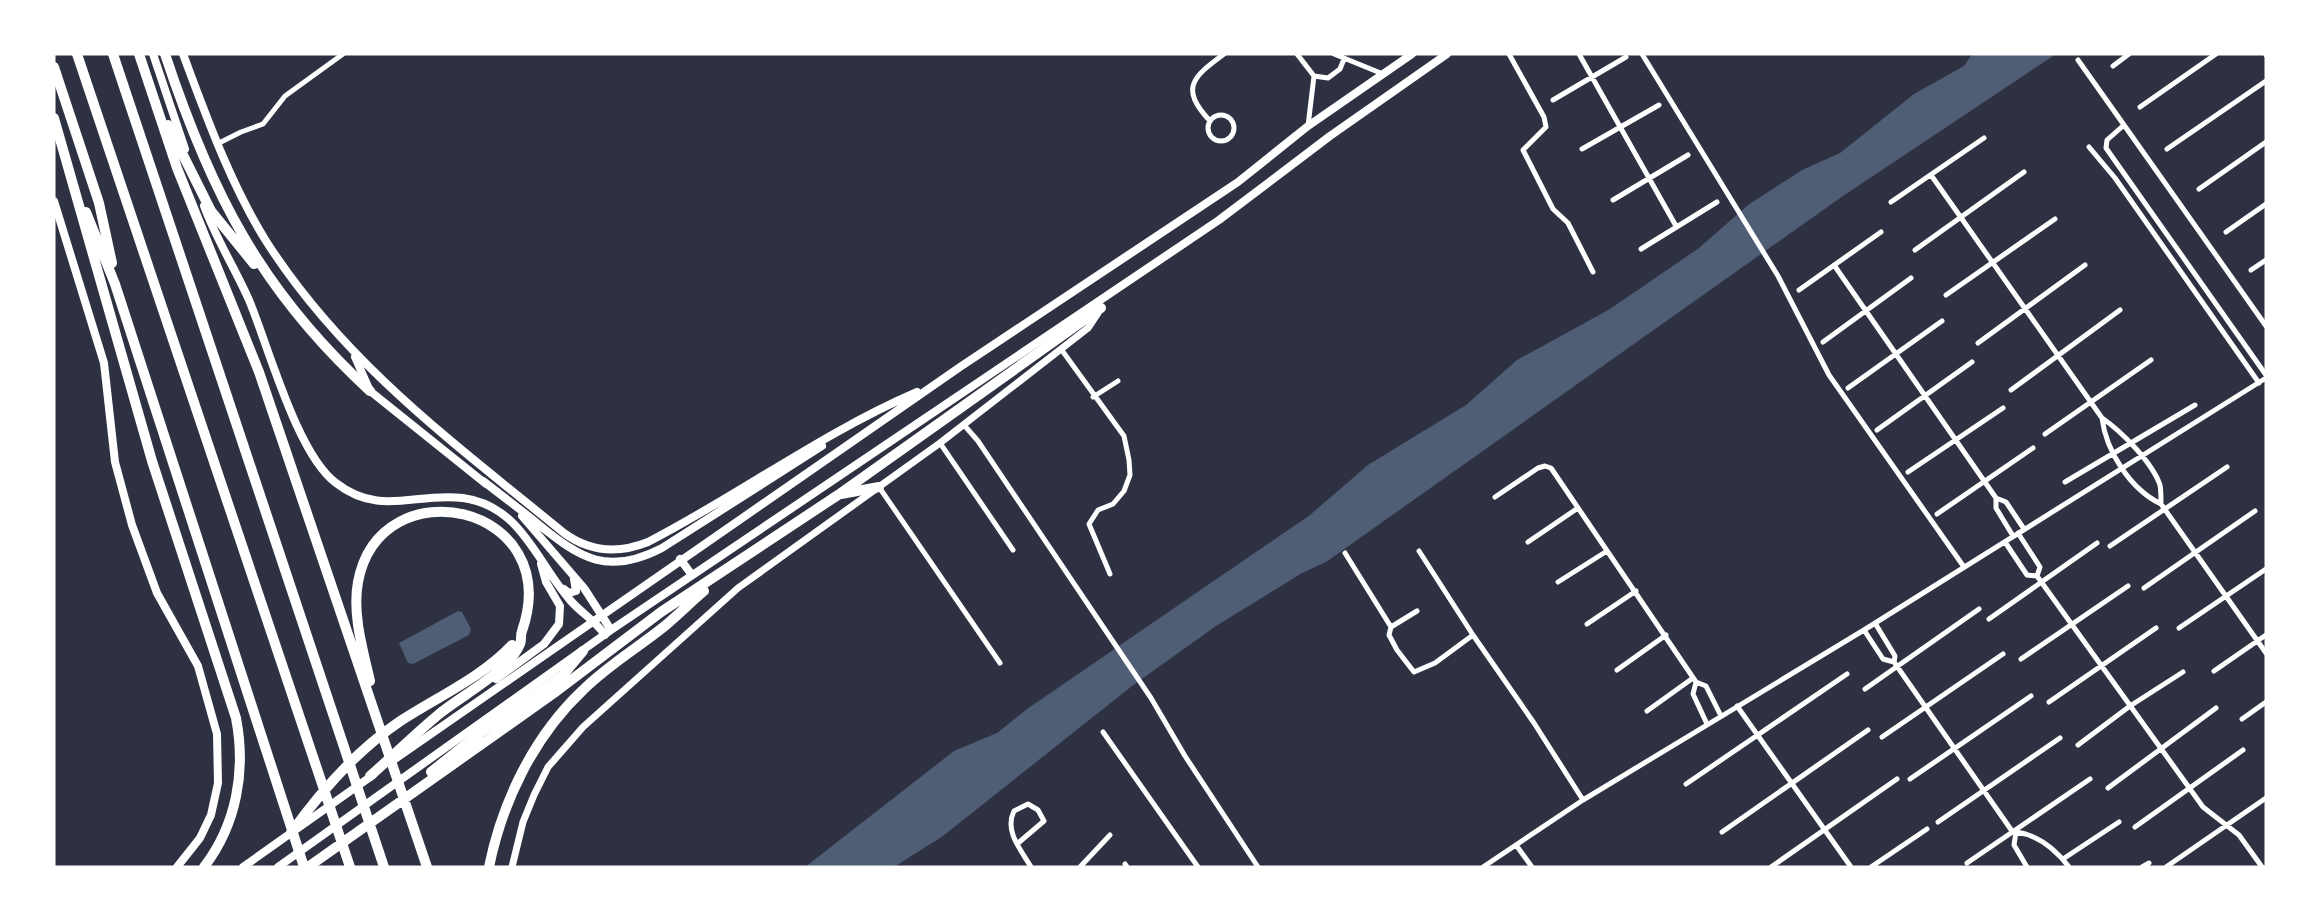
<svg xmlns="http://www.w3.org/2000/svg" width="2320" height="921" viewBox="0 0 2320 921" font-family="Inter,sans-serif">
  <rect width="100%" height="100%" fill="#2d3142"/>
  <path fill="#4f5d75" d="M 1972,54 L 2056,54 L 1843,196 L 1326,562 L 1302,573 L 1216,626 L 1132,686 L 943,836 L 894,867 L 805,867 L 954,751 L 997,733 L 1027,709 L 1310,515 L 1368,465 L 1466,405 L 1517,360 L 1610,309 L 1699,248 L 1748,205 L 1802,170 L 1840,153 L 1914,94 L 1964,66 Z
    M 458,611 L 462,612 L 471,629 L 469,635 L 413,664 L 408,663 L 399,643 Z"/>
  <g fill="none" stroke-linecap="round" stroke-linejoin="round">
    <path stroke="#fff" stroke-width="5" d="M 1297,54 L 1314,76 L 1308,126
      M 1334,54 L 1383,74
      M 1509,54 L 1544,117 L 1546,127 L 1523,150 L 1553,209 L 1568,223 L 1593,272
      M 1579,54 L 1676,226
      M 1642,54 L 1778,276 L 1829,375 L 1964,567
      M 2266,54 L 2266,55
      M 2078,60 L 2124,125 L 2107,140 L 2106,148 L 2266,375
      M 2113,66 L 2129,54
      M 1314,76 L 1328,78 L 1340,69 L 1344,59
      M 1553,100 L 1626,57
      M 2140,107 L 2216,54
      M1208 128a13 13 0 1 1 26 0a13 13 0 1 1-26 0Z
      M 1210,121 C 1179,88 1193,77 1224,54
      M 2124,125 L 2266,326
      M 217,144 L 241,132 L 263,124 L 285,96 L 343,54
      M 2089,147 L 2115,178 L 2259,383
      M 1582,149 L 1659,105
      M 2167,149 L 2266,81
      M 1931,175 L 2102,418 C 2121,431 2152,462 2160,485 C 2161,490 2161,498 2161,504
      M 2199,189 L 2266,142
      M 1613,200 L 1688,155
      M 1891,202 L 1984,138
      M 2226,232 L 2266,204
      M 1641,249 L 1717,202
      M 1915,250 L 2024,172
      M 1834,265 L 1996,498 L 1996,508 L 2013,536
      M 2251,270 L 2266,260
      M 1799,290 L 1881,232
      M 1946,295 L 2055,219
      M 1823,342 L 1911,278
      M 1978,343 L 2085,265
      M 1061,349 L 1124,436 L 1129,460 L 1130,475 L 1124,491 L 1113,504 L 1098,510 L 1089,524 L 1110,574
      M 1848,388 L 1942,321
      M 2011,390 L 2120,310
      M 1093,397 L 1118,381
      M 2102,418 C 2106,451 2130,489 2161,504 L 2266,653
      M 964,425 L 978,441 L 1151,698 L 1185,756 L 1258,867
      M 1877,430 L 1972,362
      M 2045,434 L 2151,360
      M 940,443 L 1013,550
      M 1908,472 L 2003,408
      M 2065,482 L 2195,405
      M 879,487 L 1000,663
      M 1495,497 L 1538,468 L 1545,466 L 1551,468 L 1696,682 L 1706,686 L 1721,716
      M 1996,498 L 2006,502 L 2024,529
      M 1937,514 L 2033,448
      M 2018,533 L 2040,567 L 2037,576
      M 1528,542 L 1578,508
      M 2005,542 L 2027,575 L 2037,576 L 2042,583 L 2203,807 L 2239,835 L 2262,867
      M 2110,546 L 2227,467
      M 1419,551 L 1473,635
      M 1345,553 L 1391,627 L 1389,635 L 1397,650 L 1414,672 L 1435,663 L 1473,635 L 1534,723 L 1583,800
      M 1558,582 L 1607,551
      M 2144,588 L 2255,511
      M 1989,619 L 2097,543
      M 1875,623 L 1895,656 L 1894,662 L 2012,831 L 2016,832 L 2014,845 L 2027,867
      M 1587,624 L 1636,591
      M 1391,627 L 1417,611
      M 2179,628 L 2266,569
      M 1864,630 L 1883,659 L 1894,662
      M 2021,659 L 2128,586
      M 1617,670 L 1666,635
      M 2214,671 L 2266,635
      M 1696,682 L 1693,694 L 1707,724
      M 1865,689 L 1979,609
      M 2049,702 L 2156,628
      M 1737,706 L 1851,867
      M 1647,711 L 1693,678
      M 2242,719 L 2266,702
      M 1103,732 L 1198,867
      M 1882,737 L 2003,654
      M 2078,745 L 2130,706 L 2183,672
      M 1910,779 L 2031,696
      M 1686,784 L 1847,674
      M 2108,788 L 2216,708
      M 1938,822 L 2060,738
      M 2135,827 L 2243,750
      M 1722,832 L 1868,730
      M 2016,832 C 2038,835 2056,850 2069,867
      M 1017,844 L 1044,821 L 1038,810 L 1028,804 L 1014,811 C 1004,831 1021,850 1031,867
      M 1516,845 L 1532,867
      M 2063,859 L 2119,822
      M 1967,863 L 2090,779
      M 1125,864 L 1127,867
      M 1080,867 L 1110,835
      M 1483,867 L 1583,800 L 1864,630 L 2266,378
      M 1771,867 L 1897,779
      M 1871,867 L 1927,829
      M 2142,867 L 2149,863
      M 2166,867 L 2266,798"/>
    <path stroke="#fff" stroke-width="7" d="M 512,867 L 523,822 L 534,795 L 548,767 L 583,727 L 738,588 L 940,443 L 1088,328 L 1098,313"/>
    <path stroke="#fff" stroke-width="8" d="M 153,54 L 185,149
      M 183,54 C 207,118 230,183 266,241 C 344,363 454,443 564,533 C 590,552 618,554 648,542 C 739,495 822,433 917,392
      M 54,201 L 104,363 L 115,462 L 132,525 L 157,593 L 198,666 L 217,734 L 218,783 L 211,815 L 200,838 L 177,867
      M 204,206 C 216,239 235,268 249,300 C 269,348 297,454 336,483 C 380,517 415,492 463,498 C 521,506 536,561 570,600 C 582,614 594,619 605,635
      M 355,357 L 370,391 L 486,484
      M 483,481 C 501,495 520,509 538,524 C 581,559 608,576 662,548 L 822,446
      M 522,516 L 584,588 L 611,630
      M 680,559 L 692,575
      M 564,589 L 569,593 L 576,591 L 574,579
      M 496,679 L 544,644 L 559,624 L 560,606 L 546,582 L 541,564
      M 395,759 L 960,367 L 1238,182 L 1308,126 L 1412,54
      M 243,867 L 373,775
      M 278,867 L 611,630 L 1219,220 L 1330,136 L 1447,54"/>
    <path stroke="#fff" stroke-width="10" d="M 77,54 L 350,867
      M 113,54 L 384,867
      M 139,54 L 177,168 L 259,372 L 427,867
      M 165,54 C 211,193 261,291 370,391
      M 54,67 L 99,203 L 112,263
      M 54,118 L 152,461 L 236,718 C 246,770 237,824 204,867
      M 168,125 L 211,211 L 254,264
      M 86,212 L 115,284 L 304,867
      M 841,494 L 879,487
      M 370,681 C 363,650 352,614 358,582 C 380,464 566,504 522,631 C 520,635 522,640 520,644 C 509,672 460,696 438,715 C 415,734 393,756 370,776
      M 431,772 L 480,733 L 563,675 L 583,651
      M 291,833 C 321,791 356,751 399,722 C 437,697 481,678 512,645
      M 308,867 L 554,693 L 661,612 L 838,495 L 1101,308
      M 489,867 C 502,802 534,736 583,690 C 608,665 639,647 666,625 C 679,614 691,602 704,591"/>
  </g>
  <rect width="2320" height="921" fill="none" stroke="#ffffff" stroke-width="111"/>
</svg>
